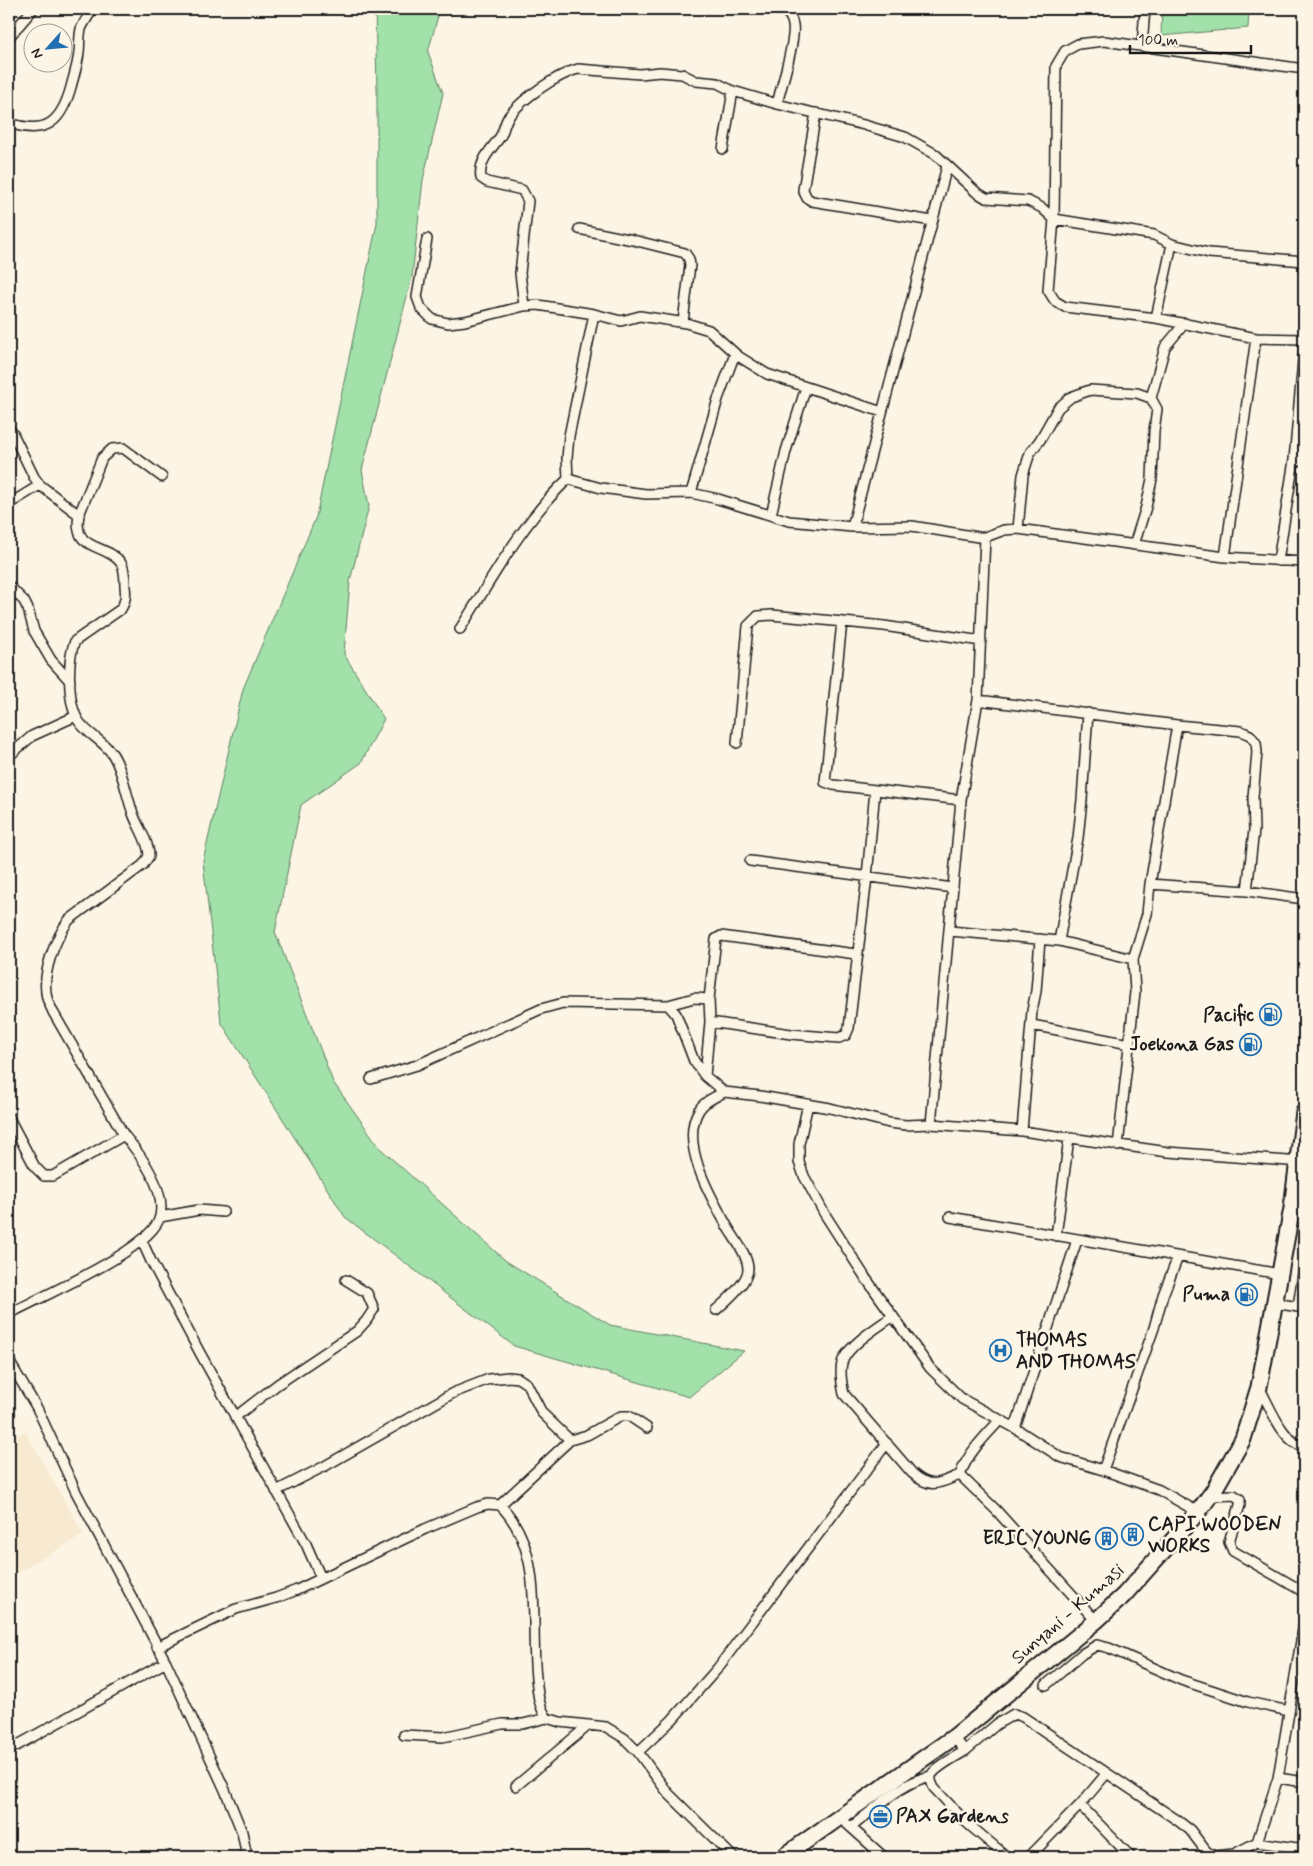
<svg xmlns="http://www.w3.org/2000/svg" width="1313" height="1866" viewBox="0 0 1313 1866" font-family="Mynerve,sans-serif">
  <rect width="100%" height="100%" fill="#fcf5e5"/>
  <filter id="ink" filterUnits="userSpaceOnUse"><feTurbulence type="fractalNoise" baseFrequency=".02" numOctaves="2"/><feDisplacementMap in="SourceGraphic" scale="10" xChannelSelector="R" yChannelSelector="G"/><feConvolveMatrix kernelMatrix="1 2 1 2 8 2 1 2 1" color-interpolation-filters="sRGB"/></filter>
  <g filter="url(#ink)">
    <path fill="#f8ead1" d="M 25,1431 L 84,1535 L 9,1577 L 9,1440 Z"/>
    <path fill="#a2e1a9" stroke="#5f7e62" d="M 375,9 L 440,9 L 428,52 L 443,93 L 423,180 L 412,277 L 362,470 L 369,506 L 350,581 L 344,654 L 384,719 L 361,763 L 301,805 L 275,932 L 333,1082 L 381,1149 L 506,1261 L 610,1325 L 744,1351 L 689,1397 L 514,1346 L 345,1217 L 221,1022 L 203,861 L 243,689 L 316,517 L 377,223 L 377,88 Z
      M 1162,9 L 1249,9 L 1248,28 L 1161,36 Z"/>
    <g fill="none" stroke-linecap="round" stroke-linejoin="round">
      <defs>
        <path id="minor" d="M 9,37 L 33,9
          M 1142,46 L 1145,9
          M 1304,69 L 1104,41 L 1078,44 L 1065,51 L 1056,66 L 1054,219 L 1048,290 L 1055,301 L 1065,307 L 1156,318 L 1256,338 L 1304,339
          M 777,104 C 781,87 796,40 793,25 C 792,18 788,13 783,9
          M 816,113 L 803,190 L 807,198 L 812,201 L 932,221
          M 9,123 C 46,135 61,123 71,87 C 74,75 78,64 79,52 C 80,45 79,37 81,29 C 84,22 89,15 93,9
          M 723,149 L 733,91
          M 579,229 L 633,240 L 685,253 L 689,259 L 690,265 L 683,322
          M 427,239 L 417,297 L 421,308 L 432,319 L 448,323 L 465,321 L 524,306 L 538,305 L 594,314 L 621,321 L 640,316 L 686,323 L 709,330 L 738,356 L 767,374 L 882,412
          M 524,306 L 520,273 L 528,201 L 522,190 L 487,182 L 481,178 C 478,161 491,150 500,137 C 504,131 504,123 509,116 C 522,99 556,75 578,69 L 640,74 L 660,72 L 682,74 L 696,81 L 717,83 L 733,91 L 777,104 L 864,125 L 905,137 L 935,154 L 976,192 L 986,198 L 1028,201 L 1042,208 L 1054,219 L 1154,235 L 1172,244 L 1209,253 L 1304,261
          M 594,314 L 569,436 L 567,458 L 568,479 L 601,488 L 646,494 L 691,493 L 718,499 L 789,521 L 852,527 L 912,526 L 978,537 L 985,537 L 1004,530 L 1018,529 L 1225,557 L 1304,562
          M 1156,318 L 1172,244
          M 1151,398 L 1165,347 L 1185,323
          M 9,428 L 13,434 L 34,477 L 40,485 L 79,515
          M 1294,460 L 1304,461
          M 691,493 L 718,399 L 735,354
          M 9,504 L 40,485
          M 771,515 L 786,451 L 806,387
          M 852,527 L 947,166
          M 1018,529 L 1023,475 L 1030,453 L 1040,440 L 1058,408 L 1071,397 L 1090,390 L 1137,393 L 1151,398 L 1157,409 L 1154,431 L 1152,479 L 1146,507 L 1134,545
          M 1225,557 L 1256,338
          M 1278,561 L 1294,460 L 1304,349
          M 9,586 L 24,601 L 28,609 L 34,631 L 51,660 L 70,681
          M 842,622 L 825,782 L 833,785 L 961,800
          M 460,629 C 493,577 523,521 568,479
          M 978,700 L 1177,725 L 1241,731 L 1250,735 L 1256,743 L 1257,752 L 1253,797 L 1254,830 L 1247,891
          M 737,743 L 748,626 L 758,616 L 772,615 L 884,626 L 981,641
          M 9,756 L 32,736 L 76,716
          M 750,861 L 953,888
          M 1150,884 L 1247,891 L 1304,899
          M 950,931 L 1059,941 L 1133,959
          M 1059,941 L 1078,838 L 1082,800 L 1088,713
          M 668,1005 L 676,1014 L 694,1061 L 705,1076 L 724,1092 L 760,1096 L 830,1108 L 889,1123 L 906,1125 L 931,1124 L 1022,1131 L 1168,1152 L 1302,1162
          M 710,1022 L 791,1034 L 839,1038 L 846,1035 L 849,1028 L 867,877 L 875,790
          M 1032,1025 L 1129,1044
          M 705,1076 L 710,1022 L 709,999 L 716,939 L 721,936 L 856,954
          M 371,1079 L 417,1065 L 541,1009 L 563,1003 L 668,1005 L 694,998 L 709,999
          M 808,1104 L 799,1144 L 799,1162 L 804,1176 L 824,1213 L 865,1277 L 930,1368 L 962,1399 L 1015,1428 L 1060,1457 L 1103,1470 L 1159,1490 L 1198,1512
          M 9,1118 L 35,1167 L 44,1176 L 53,1176 L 124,1135 L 53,1012 C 51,1007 48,1002 47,998 C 41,974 55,939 69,920 L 143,865 L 149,856 C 149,842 139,829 134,816 C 126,796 124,773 113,755 C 105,742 89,735 80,723 C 67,706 67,660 75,641 L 121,609 C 126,601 126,595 125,586 C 125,579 125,569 121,563 C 107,543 72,552 79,515 L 102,458 L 112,449 L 123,448 L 162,477
          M 931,1124 L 961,800 L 978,700 L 985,537
          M 1022,1131 L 1032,1011 L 1036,991 L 1040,939
          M 1118,1146 L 1135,992 L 1133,959 L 1147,914 L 1150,884 L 1177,725
          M 160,1217 L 199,1210 L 223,1212
          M 950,1217 L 1280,1274
          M 1056,1236 L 1069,1138
          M 142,1241 L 151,1261 L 200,1353 L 306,1544 L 321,1578
          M 1275,1303 L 1304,1308
          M 1298,1307 L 1304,1267
          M 716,1310 C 725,1302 749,1282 748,1268 C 747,1255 737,1242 730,1231 C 713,1201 678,1144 699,1110 C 704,1101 716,1097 724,1092
          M 9,1314 C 39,1297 154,1249 160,1216 C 166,1189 140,1154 124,1135
          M 893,1316 C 878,1327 851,1343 843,1360 C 839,1369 842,1385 844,1394 L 912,1473 C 931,1490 939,1483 960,1475
          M 9,1361 L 37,1408 L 76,1492 L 166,1662 L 225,1790 L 242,1832 L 247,1857
          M 1259,1387 C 1269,1404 1283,1444 1304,1446
          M 235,1417 L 278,1384 L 357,1331 L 366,1321 L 374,1309 L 367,1293 L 346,1280
          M 1015,1428 L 1077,1240
          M 1103,1470 L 1154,1328 L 1163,1295 L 1178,1257
          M 960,1475 L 996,1510 L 1096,1621
          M 960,1475 C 968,1453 984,1437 1000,1420
          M 276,1491 L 325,1466 L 453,1393 L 489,1379 L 509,1377 L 518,1378 L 527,1384 L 542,1413 L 570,1440
          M 1210,1496 L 1234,1495 L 1240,1499 L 1240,1505 L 1229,1542 L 1233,1551 L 1304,1592
          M 157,1647 L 236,1609 L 276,1598 L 297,1590 L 425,1529 L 477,1507 L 488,1504 L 500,1505
          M 1046,1685 L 1082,1654 L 1097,1645 L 1109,1648 L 1181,1680 L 1248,1702 L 1289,1711
          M 547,1718 C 538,1705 538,1694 536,1678 C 530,1621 545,1550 500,1505 L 570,1440 L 587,1435 L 621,1416 L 629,1416 L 647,1428
          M 404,1735 L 443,1737 L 502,1724 L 523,1724 L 547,1718 L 560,1722 L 606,1727 L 624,1738 L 638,1752 L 668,1793 L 733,1857
          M 954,1737 L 965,1751 L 997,1724 L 1014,1714 L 1023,1717 L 1177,1820 L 1190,1830 L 1206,1851 L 1214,1856 L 1234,1854 L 1257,1842 L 1304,1849
          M 9,1750 L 166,1662
          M 965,1751 C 957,1756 934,1768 931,1776 C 930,1780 932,1784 934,1788 L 967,1823 L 1007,1857
          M 638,1752 L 672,1720 L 717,1669 L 887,1443
          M 1278,1778 L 1304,1782
          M 516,1786 L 589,1725
          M 1080,1805 L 1130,1856
          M 847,1824 L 884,1857
          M 851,1827 C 874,1810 903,1781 931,1776
          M 1257,1842 L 1278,1778 L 1304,1623
          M 1029,1857 L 1080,1805 L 1107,1773"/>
        <path id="primary" d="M 783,1857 L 954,1737 L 1096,1621 L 1124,1595 L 1198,1512 L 1214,1490 L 1243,1439 L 1259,1387 L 1292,1208 L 1304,1112"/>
      </defs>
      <use href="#minor" stroke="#1c1c1c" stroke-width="12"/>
      <use href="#primary" stroke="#1c1c1c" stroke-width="19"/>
      <use href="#minor" stroke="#fcf5e5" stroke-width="9"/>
      <use href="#primary" stroke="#fcf5e5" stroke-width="15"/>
    </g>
  </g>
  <defs>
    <symbol id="fuel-ring" viewBox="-11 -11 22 22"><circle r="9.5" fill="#fcf5e5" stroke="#1f6fb2" stroke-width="1.5"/><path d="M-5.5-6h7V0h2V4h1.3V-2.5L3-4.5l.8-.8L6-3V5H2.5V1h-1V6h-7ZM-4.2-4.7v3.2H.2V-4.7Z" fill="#1f6fb2"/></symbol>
    <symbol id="hospital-ring" viewBox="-11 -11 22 22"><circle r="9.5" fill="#fcf5e5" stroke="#1f6fb2" stroke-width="1.5"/><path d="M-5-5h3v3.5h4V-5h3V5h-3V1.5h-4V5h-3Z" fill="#1f6fb2"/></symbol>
    <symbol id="building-ring" viewBox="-11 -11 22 22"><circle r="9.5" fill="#fcf5e5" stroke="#1f6fb2" stroke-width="1.5"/><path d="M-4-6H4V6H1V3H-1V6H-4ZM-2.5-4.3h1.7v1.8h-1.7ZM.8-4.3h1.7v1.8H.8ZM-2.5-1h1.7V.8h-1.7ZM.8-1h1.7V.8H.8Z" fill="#1f6fb2"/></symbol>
    <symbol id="office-ring" viewBox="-11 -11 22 22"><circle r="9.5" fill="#fcf5e5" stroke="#1f6fb2" stroke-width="1.5"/><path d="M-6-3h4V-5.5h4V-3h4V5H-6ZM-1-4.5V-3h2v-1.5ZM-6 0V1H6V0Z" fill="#1f6fb2"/></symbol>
  </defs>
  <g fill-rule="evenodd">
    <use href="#fuel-ring" x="1258" y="1002" width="25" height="25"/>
    <use href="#fuel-ring" x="1238" y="1032" width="25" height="25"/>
    <use href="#fuel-ring" x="1234" y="1282" width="25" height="25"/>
    <use href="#hospital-ring" x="988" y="1338" width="25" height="25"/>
    <use href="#building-ring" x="1120" y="1522" width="25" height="25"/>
    <use href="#building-ring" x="1094" y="1526" width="25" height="25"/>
    <use href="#office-ring" x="868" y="1804" width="25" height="25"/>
  </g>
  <g text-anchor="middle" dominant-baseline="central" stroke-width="5" stroke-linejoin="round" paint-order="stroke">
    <g font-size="19" font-weight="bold" fill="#1c1c1c" stroke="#fcf5e5" text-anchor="end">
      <text x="1254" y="1015">Pacific</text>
      <text x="1234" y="1044">Joekona Gas</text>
      <text x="1230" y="1294">Puma</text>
      <text x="1016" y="1340" text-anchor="start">THOMAS<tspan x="1016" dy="22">AND THOMAS</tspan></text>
      <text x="1148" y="1524" text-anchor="start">CAPI WOODEN<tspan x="1148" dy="22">WORKS</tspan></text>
      <text x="1091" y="1538">ERIC YOUNG</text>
      <text x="896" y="1816" text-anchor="start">PAX Gardens</text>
    </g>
    <g font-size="19" fill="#1c1c1c" stroke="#fcf5e5">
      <text transform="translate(1068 1614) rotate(-41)">Sunyani - Kumasi</text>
    </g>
  </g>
  <rect width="1313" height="1866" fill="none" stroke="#fcf5e5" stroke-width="30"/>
  <rect x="15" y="15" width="1283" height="1836" fill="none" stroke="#1c1c1c" stroke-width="2" filter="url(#ink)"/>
  <g transform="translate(48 48) rotate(243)"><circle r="24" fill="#fcf5e5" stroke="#a29e95"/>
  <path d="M0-4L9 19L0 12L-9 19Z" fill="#1f6fb2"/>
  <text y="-8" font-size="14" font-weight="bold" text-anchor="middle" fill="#1c1c1c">N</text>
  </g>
  <path d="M1130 45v8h121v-8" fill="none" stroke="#1c1c1c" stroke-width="2.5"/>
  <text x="1138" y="45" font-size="15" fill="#1c1c1c" stroke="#fcf5e5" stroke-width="4" paint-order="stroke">100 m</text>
</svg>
